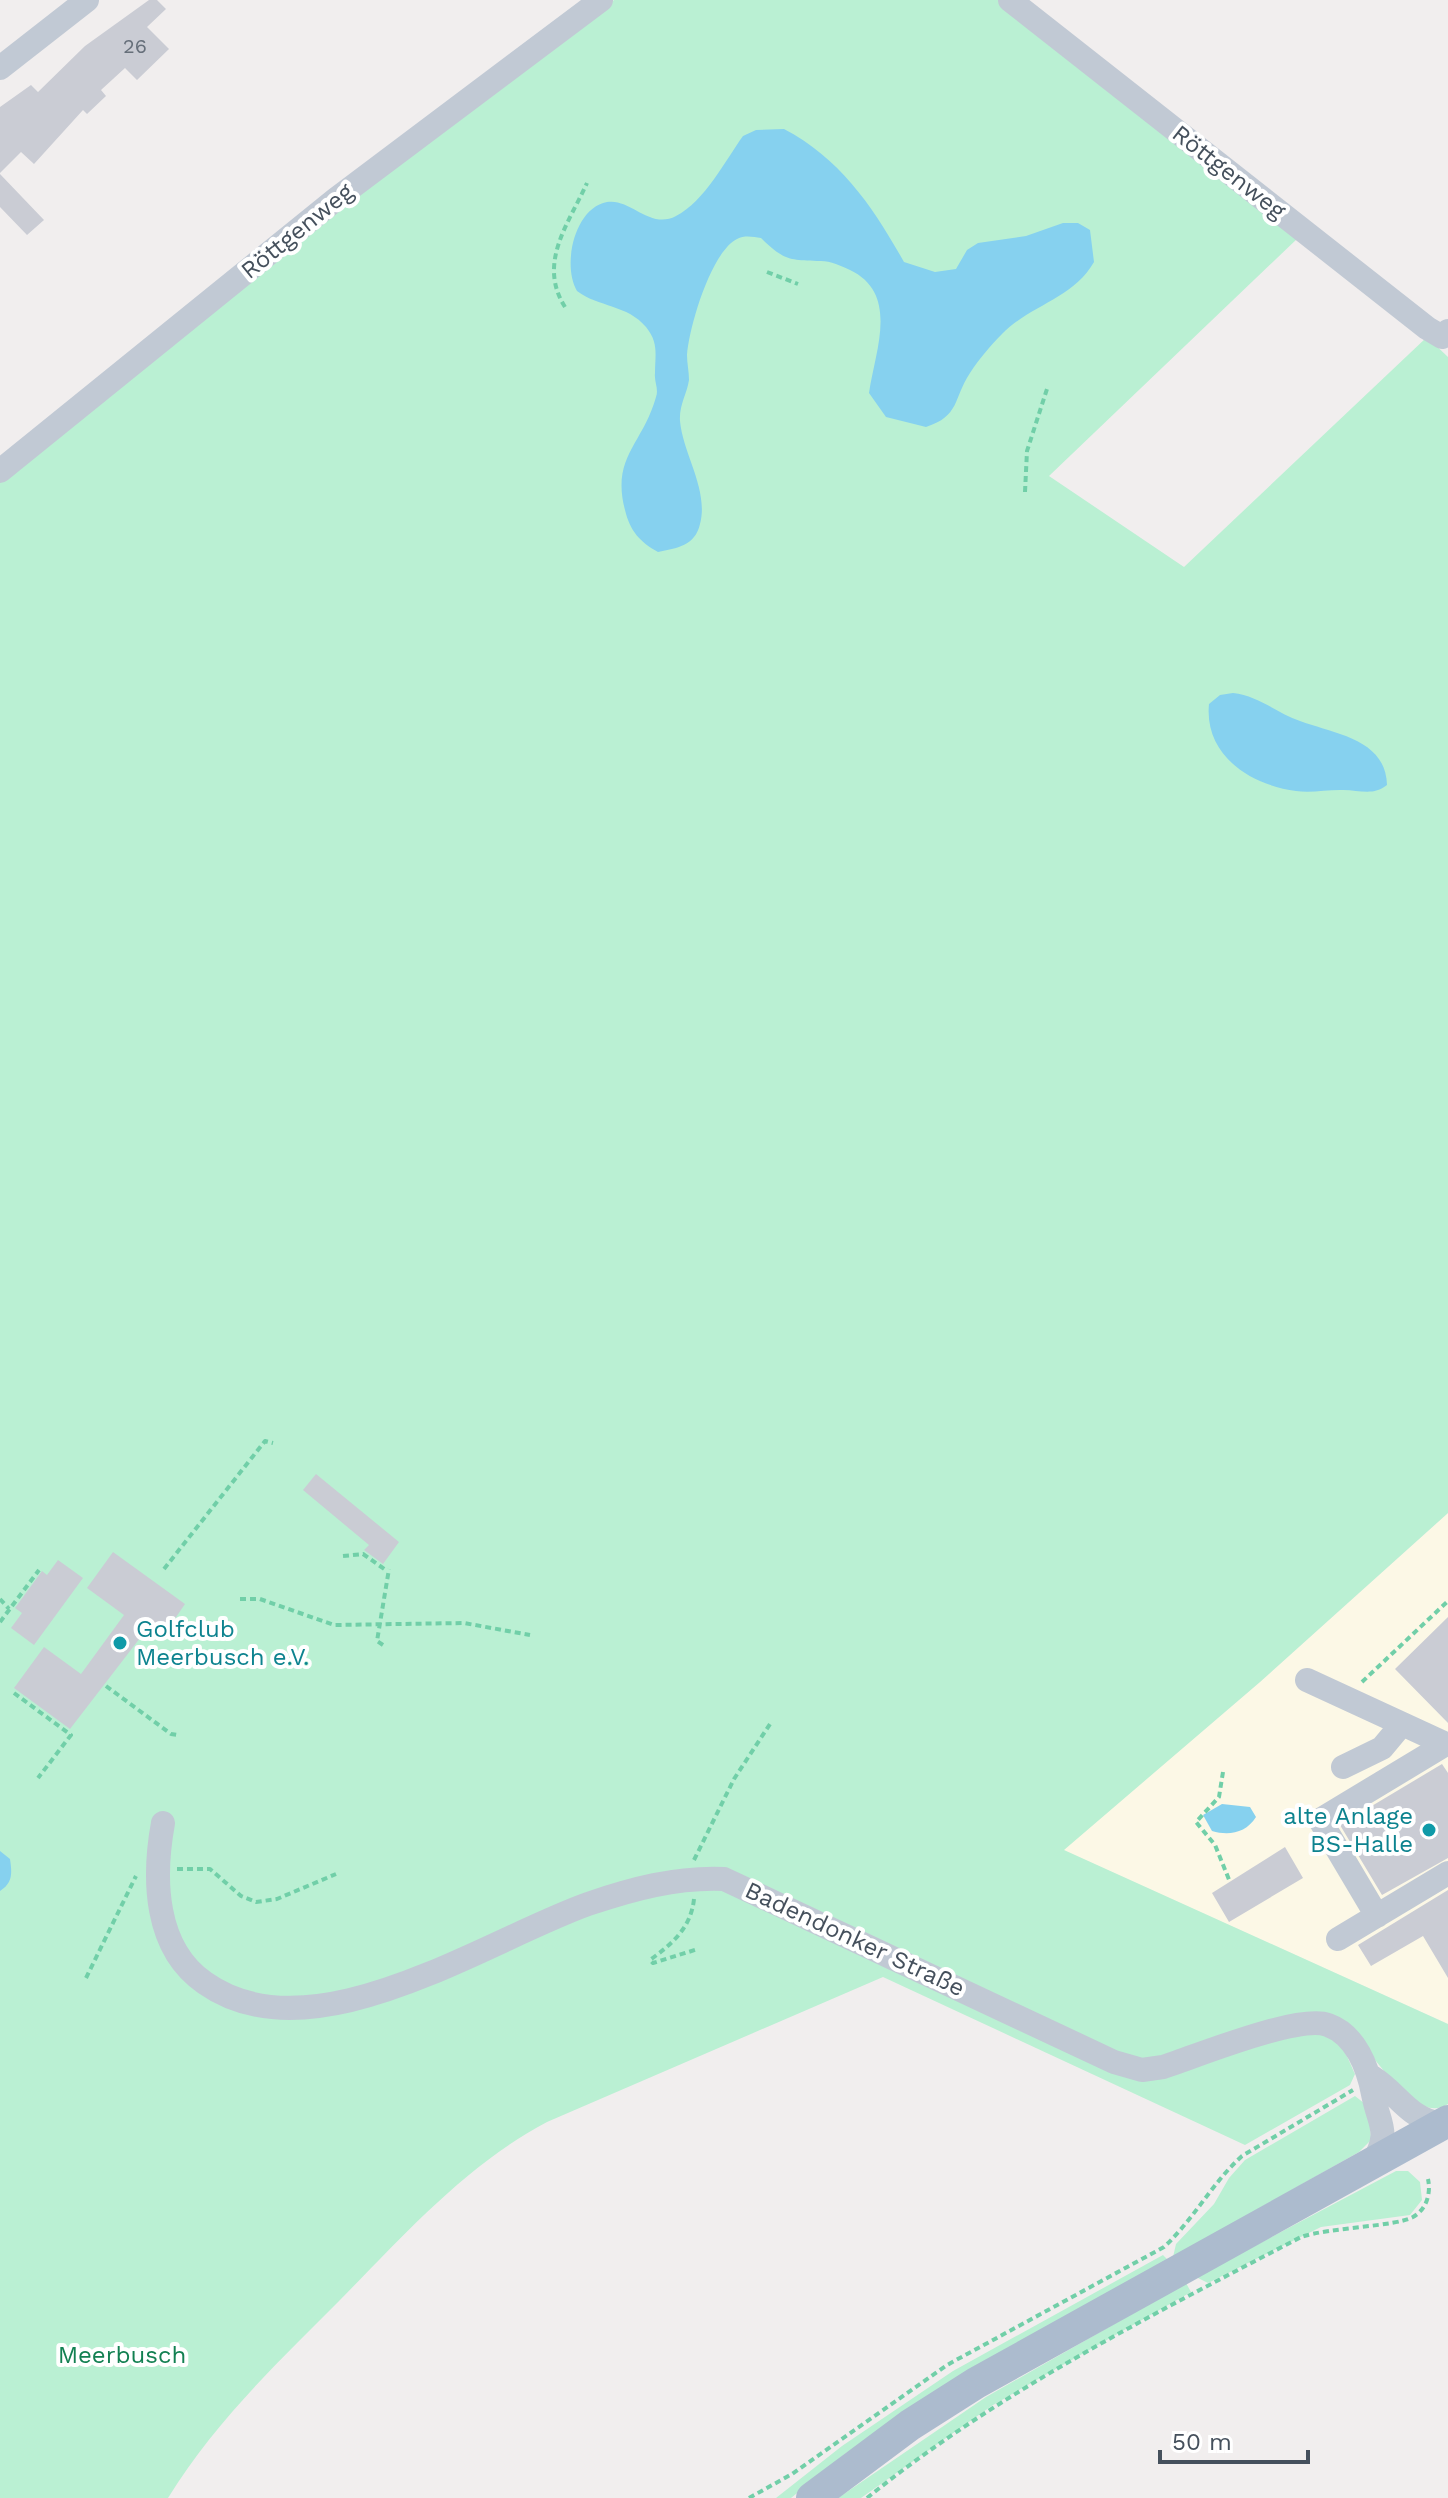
<svg xmlns="http://www.w3.org/2000/svg" width="1448" height="2498" viewBox="0 0 1448 2498" font-family="'Work Sans',sans-serif">
  <rect width="100%" height="100%" fill="#f1eeee"/>
  <path fill="#fcf8e6" d="M 1448,1513 L 1448,2024 L 1063,1850 L 1260,1682 Z"/>
  <path fill="#baf0d3" d="M 614,0 L 998,0 L 1298,238 L 1049,476 L 1184,567 L 1427,337 L 1448,357 L 1448,1513 L 1260,1682 L 1064,1850 L 1448,2024 L 1448,2104 C 1409,2130 1363,2029 1333,2016 C 1304,2004 1195,2048 1161,2059 L 1140,2062 L 1118,2055 L 920,1960 L 909,1969 L 1141,2079 C 1182,2072 1289,2021 1321,2032 C 1341,2038 1347,2056 1355,2074 L 1350,2085 L 1245,2145 L 883,1977 L 547,2122 C 466,2165 404,2235 340,2300 C 278,2362 214,2423 168,2498 L 0,2498 L 0,477 L 341,205 Z
    M 1355,2096 L 1369,2107 L 1371,2140 L 1359,2152 L 1173,2257 L 1176,2244 L 1214,2204 L 1229,2178 L 1245,2160 Z
    M 1396,2171 L 1408,2171 L 1420,2182 L 1422,2200 L 1410,2215 L 1321,2227 L 1208,2283 L 1196,2277 Z
    M 1163,2255 L 1169,2261 L 846,2453 L 791,2498 L 776,2498 L 842,2446 L 953,2371 Z
    M 1186,2283 L 1191,2292 L 993,2405 L 861,2498 L 838,2498 L 986,2397 Z"/>
  <path fill="#86d1ef" d="M 784,129 C 841,159 873,207 904,262 L 935,272 L 956,269 L 967,250 L 978,243 L 1026,236 L 1063,223 L 1078,223 L 1090,230 L 1094,262 C 1073,299 1030,305 1002,334 C 991,345 979,359 970,373 C 953,399 960,416 926,427 L 886,417 L 869,393 C 875,351 900,294 850,270 C 842,266 830,261 821,261 C 789,260 785,261 761,238 C 753,237 745,235 737,239 C 711,252 689,327 687,355 C 687,363 689,372 689,380 C 687,394 679,405 680,421 C 683,454 709,490 700,524 C 695,546 677,548 658,552 C 640,542 630,531 625,510 C 611,457 643,444 656,397 C 659,389 654,382 655,373 C 655,355 659,343 646,327 C 628,305 598,307 577,291 C 562,266 574,208 607,202 C 631,198 650,230 676,216 C 705,201 725,161 743,136 L 756,130 Z
    M 1233,693 C 1259,696 1277,713 1300,721 C 1335,734 1386,739 1387,785 C 1372,797 1358,789 1340,790 C 1326,790 1310,793 1296,791 C 1250,785 1204,755 1209,704 L 1220,695 Z
    M 1222,1804 L 1250,1807 L 1256,1817 C 1246,1833 1229,1836 1212,1831 L 1203,1815 Z
    M 0,1851 L 10,1859 C 12,1873 13,1883 0,1891 Z"/>
  <path fill="#caccd4" d="M 149,0 L 157,0 L 166,9 L 147,27 L 169,49 L 137,80 L 125,68 L 101,90 L 106,96 L 87,114 L 83,110 L 34,164 L 21,152 L 0,173 L 0,107 L 31,85 L 38,92 L 85,46 Z
    M 0,174 L 44,220 L 27,235 L 0,207 Z
    M 316,1474 L 399,1542 L 383,1564 L 364,1550 L 369,1545 L 303,1490 Z
    M 113,1552 L 185,1604 L 161,1639 L 147,1629 L 70,1729 L 14,1688 L 44,1647 L 81,1674 L 124,1615 L 87,1588 Z
    M 58,1560 L 83,1578 L 34,1645 L 11,1628 L 22,1613 L 15,1608 L 42,1571 L 47,1575 Z
    M 1448,1617 L 1448,1723 L 1395,1669 Z
    M 1442,1764 L 1448,1773 L 1448,1858 L 1382,1895 L 1340,1825 Z
    M 1285,1847 L 1303,1878 L 1229,1922 L 1212,1893 Z
    M 1448,1890 L 1448,1978 L 1423,1936 L 1371,1966 L 1358,1945 Z"/>
  <g fill="none" stroke-linecap="round" stroke-linejoin="round">
    <path stroke="#71cfa8" stroke-width="4" stroke-dasharray="6 4" stroke-linecap="butt" d="M 767,272 L 798,284
      M 565,307 C 537,263 569,223 587,183
      M 1025,492 L 1027,451 L 1047,389
      M 343,1556 L 363,1554 L 387,1571
      M 164,1569 L 265,1441 L 273,1443
      M 0,1599 L 9,1609
      M 240,1599 L 260,1599 L 334,1625 L 464,1623 L 530,1635
      M 0,1622 L 39,1570
      M 383,1645 L 377,1641 L 389,1569
      M 1362,1682 L 1448,1601
      M 106,1686 L 171,1734 L 178,1735
      M 14,1693 L 71,1735 L 38,1778
      M 1223,1772 L 1219,1797 L 1196,1822 L 1215,1845 L 1230,1882
      M 694,1860 L 734,1779 L 770,1724
      M 177,1869 L 210,1869 L 241,1896 L 256,1902 L 277,1899 L 336,1874
      M 694,1899 C 691,1928 672,1944 650,1960 L 653,1963 L 698,1949
      M 86,1978 L 136,1876
      M 749,2498 L 792,2474 L 947,2365 L 1164,2247 C 1194,2219 1212,2183 1242,2156 L 1353,2090
      M 867,2498 C 998,2392 1152,2315 1301,2237 C 1331,2227 1394,2227 1413,2217 C 1427,2209 1431,2193 1428,2179"/>
    <path stroke="#c1c9d4" stroke-width="24" d="M 1010,0 L 1427,328 L 1442,337 L 1448,331
      M 0,68 L 87,0
      M 0,471 L 336,199 L 601,0
      M 1307,1680 L 1448,1745
      M 1343,1767 L 1382,1748 L 1402,1724
      M 163,1823 C 153,1878 154,1948 205,1983 C 312,2059 484,1941 588,1904 C 632,1889 676,1877 724,1879 L 1114,2062 L 1142,2070 L 1163,2067 C 1197,2056 1299,2014 1328,2025 C 1356,2035 1368,2068 1373,2094 C 1379,2126 1391,2130 1373,2163
      M 1377,1916 L 1320,1820 L 1446,1744
      M 1338,1939 L 1448,1873
      M 1372,2077 C 1398,2093 1409,2120 1442,2124"/>
    <path stroke="#acbbce" stroke-width="32" d="M 812,2498 L 910,2425 L 976,2383 L 1448,2121"/>
  </g>
  <g fill="#0f9aa8" stroke="#fff" stroke-width="3">
    <circle cx="120" cy="1643" r="8"/>
    <circle cx="1429" cy="1830" r="8"/>
  </g>
  <g text-anchor="middle" dominant-baseline="central" stroke-width="8" stroke-linejoin="round" paint-order="stroke">
    <g font-size="20" fill="#666f7a">
      <text x="135" y="46">26</text>
    </g>
    <g font-size="24" fill="#45505c" stroke="#fff">
      <text transform="translate(1229 172) rotate(38)">Röttgenweg</text>
      <text transform="translate(297 231) rotate(-39)">Röttgenweg</text>
      <text transform="translate(855 1939) rotate(25)">Badendonker Straße</text>
    </g>
    <g font-size="24" fill="#0d838f" stroke="#fff" text-anchor="start">
      <text x="136" y="1629">Golfclub<tspan x="136" dy="28">Meerbusch e.V.</tspan></text>
      <text x="1413" y="1816" text-anchor="end">alte Anlage<tspan x="1413" dy="28">BS-Halle</tspan></text>
    </g>
    <g font-size="24" fill="#138052" stroke="#fff">
      <text x="122" y="2355">Meerbusch</text>
    </g>
  </g>
  <path d="M1160 2450v12h148v-12" fill="none" stroke="#45505c" stroke-width="4"/>
  <text x="1172" y="2450" font-size="24" fill="#45505c" stroke="#ffffff" stroke-width="6" paint-order="stroke">50 m</text>
</svg>
